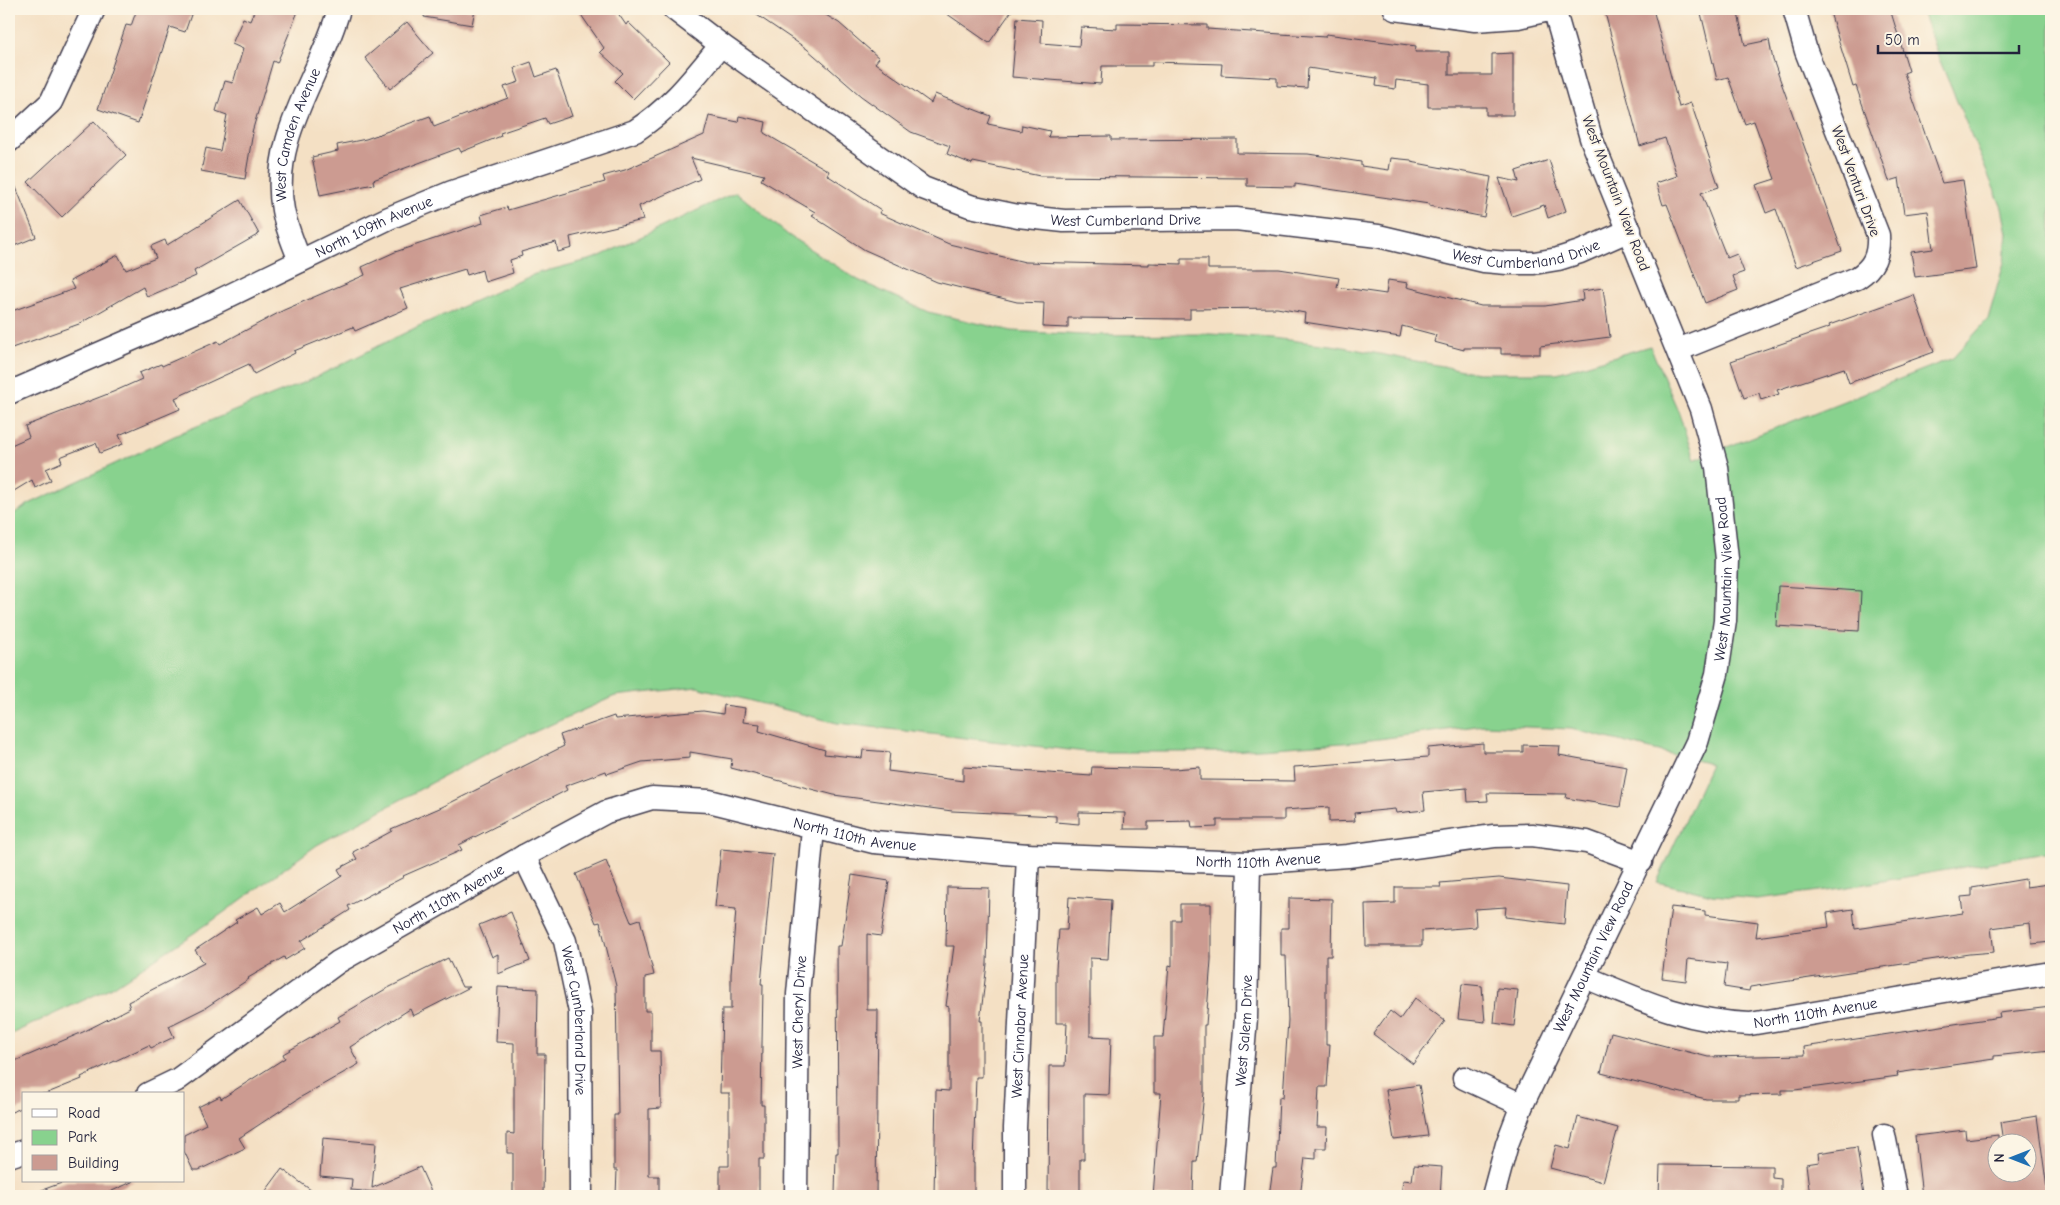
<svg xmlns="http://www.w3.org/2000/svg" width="2060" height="1205" viewBox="0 0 2060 1205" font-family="'Comic Neue',sans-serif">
  <rect width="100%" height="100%" fill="#fcf5e5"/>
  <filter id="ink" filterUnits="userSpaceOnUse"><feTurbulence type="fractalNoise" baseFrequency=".02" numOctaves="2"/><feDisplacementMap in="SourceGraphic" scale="10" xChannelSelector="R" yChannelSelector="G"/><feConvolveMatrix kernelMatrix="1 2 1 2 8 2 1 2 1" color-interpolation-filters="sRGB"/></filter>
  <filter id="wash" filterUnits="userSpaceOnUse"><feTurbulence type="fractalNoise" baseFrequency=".0096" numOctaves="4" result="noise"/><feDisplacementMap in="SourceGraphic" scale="20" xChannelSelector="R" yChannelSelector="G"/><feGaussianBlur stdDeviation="1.12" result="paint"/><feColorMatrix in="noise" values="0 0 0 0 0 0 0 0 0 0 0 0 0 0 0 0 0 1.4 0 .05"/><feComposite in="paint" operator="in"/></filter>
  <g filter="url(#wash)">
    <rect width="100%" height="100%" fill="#f4e0c4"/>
    <path fill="#88d28e" stroke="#557a64" d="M 1921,9 L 2051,9 L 2051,852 L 1842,888 L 1757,899 L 1712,895 L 1657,882 L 1711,764 L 1571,729 L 1484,725 L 1356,742 L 1218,752 L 1086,752 L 837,723 L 697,687 L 615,696 L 487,753 L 317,845 L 212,921 L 114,986 L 9,1035 L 9,517 L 29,504 L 185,431 L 310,380 L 423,324 L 535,274 L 596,258 L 736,192 L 788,235 L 858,280 L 928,312 L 1012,331 L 1082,335 L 1210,334 L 1272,338 L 1338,346 L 1478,373 L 1557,373 L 1650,346 L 1679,413 L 1694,460 L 1953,358 L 1988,319 L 2004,263 L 2007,233 L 2002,208 L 1940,61 Z"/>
    <g id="blocks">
      <path fill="#cc9b91" d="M 137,9 L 193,9 L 185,32 L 170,27 L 138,123 L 98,109 L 126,25 L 131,26 Z
        M 255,9 L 299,9 L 277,63 L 273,61 L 252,132 L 253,132 L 245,179 L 201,171 L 206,148 L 220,151 L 227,115 L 216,111 L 225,81 L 233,83 L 243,49 L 232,44 L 243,18 L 250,21 Z
        M 425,9 L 475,9 L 472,25 L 424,17 Z
        M 577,9 L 615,9 L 626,25 L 628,22 L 669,62 L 633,99 L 615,81 L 623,73 L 600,52 L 604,48 Z
        M 748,9 L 816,9 L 839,23 L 879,58 L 875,63 L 931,103 L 935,94 L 991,116 L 988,124 L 1021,131 L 1022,125 L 1050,131 L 1048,137 L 1111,136 L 1111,140 L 1237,139 L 1237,153 L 1308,154 L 1361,162 L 1361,166 L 1389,170 L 1391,158 L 1411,160 L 1411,162 L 1491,177 L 1484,217 L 1429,206 L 1429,204 L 1295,184 L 1295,187 L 1247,186 L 1247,178 L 1040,176 L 973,162 L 972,164 L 947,154 L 950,146 L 911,132 L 861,96 L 807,49 Z
        M 940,9 L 1013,9 L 989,43 Z
        M 1604,9 L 1653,9 L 1679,107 L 1691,103 L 1719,187 L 1701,193 L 1727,258 L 1737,254 L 1744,272 L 1733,276 L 1738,290 L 1705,303 L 1667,204 L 1663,205 L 1656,183 L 1677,176 L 1665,138 L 1640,146 Z
        M 1700,9 L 1737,9 L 1745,45 L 1769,40 L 1773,60 L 1842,251 L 1796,267 L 1776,209 L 1766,213 L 1756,185 L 1775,179 L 1754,121 L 1745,124 L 1728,77 L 1717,80 Z
        M 1829,9 L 1890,9 L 1909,71 L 1904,73 L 1942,183 L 1963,180 L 1976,269 L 1915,277 L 1911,252 L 1933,249 L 1928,211 L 1904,214 L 1899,178 L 1889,181 L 1856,86 L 1853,87 Z
        M 1017,18 L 1042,20 L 1041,43 L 1079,46 L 1081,27 L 1117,29 L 1117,24 L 1207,25 L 1207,29 L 1325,37 L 1326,34 L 1416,46 L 1415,52 L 1449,52 L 1449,75 L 1492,75 L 1492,54 L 1513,53 L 1513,115 L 1486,115 L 1486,107 L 1428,107 L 1428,84 L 1396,80 L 1395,89 L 1376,86 L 1377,78 L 1308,68 L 1307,88 L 1277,86 L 1277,78 L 1221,75 L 1222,64 L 1152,62 L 1152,66 L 1102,66 L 1101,84 L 1012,77 Z
        M 407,22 L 433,53 L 390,89 L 365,58 Z
        M 531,62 L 536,77 L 556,70 L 572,116 L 548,124 L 545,118 L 500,133 L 501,136 L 461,152 L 459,148 L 373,180 L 374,184 L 320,195 L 312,157 L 338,151 L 337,145 L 366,139 L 430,116 L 434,127 L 508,98 L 504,87 L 519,82 L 514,68 Z
        M 709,116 L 738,122 L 739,116 L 766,122 L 764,133 L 829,171 L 827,175 L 881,210 L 879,213 L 949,244 L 1025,262 L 1149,265 L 1149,263 L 1181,264 L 1181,259 L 1208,259 L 1208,269 L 1279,269 L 1339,278 L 1337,287 L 1386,294 L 1388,280 L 1408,283 L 1407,287 L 1481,306 L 1545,306 L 1583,300 L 1582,291 L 1603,288 L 1610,337 L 1540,346 L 1540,354 L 1501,354 L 1501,348 L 1464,348 L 1464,350 L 1434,342 L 1436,335 L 1402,326 L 1400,337 L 1304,322 L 1305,313 L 1277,308 L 1190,309 L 1190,319 L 1068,318 L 1068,328 L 1043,327 L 1044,303 L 1017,302 L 937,282 L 865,250 L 812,216 L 815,212 L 761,180 L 764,175 L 691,158 L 700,179 L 639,206 L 643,220 L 570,237 L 572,248 L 558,252 L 556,242 L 521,252 L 522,256 L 510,260 L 513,273 L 485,282 L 482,270 L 467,275 L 465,269 L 400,289 L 408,308 L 355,331 L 353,327 L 294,351 L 295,353 L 254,374 L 249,364 L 175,398 L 180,409 L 119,435 L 123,444 L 100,453 L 96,443 L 60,457 L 62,462 L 46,469 L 51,480 L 35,488 L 32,480 L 9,494 L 9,446 L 29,437 L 25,426 L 113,392 L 142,379 L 139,373 L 161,364 L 162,366 L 218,341 L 220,344 L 284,310 L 365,275 L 362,267 L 395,252 L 483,223 L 481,215 L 507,207 L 508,210 L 605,182 L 603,176 L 625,170 L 704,135 Z
        M 94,121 L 126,155 L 62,217 L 28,182 Z
        M 1549,160 L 1566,211 L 1548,218 L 1544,205 L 1512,216 L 1499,178 L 1519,182 L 1516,171 Z
        M 9,170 L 36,237 L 9,248 Z
        M 240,200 L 259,234 L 194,271 L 196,276 L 147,297 L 143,287 L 79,324 L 9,349 L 9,312 L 74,289 L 70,281 L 118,255 L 126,270 L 156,258 L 151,246 L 165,240 L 167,245 Z
        M 1914,295 L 1934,352 L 1849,383 L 1844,368 L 1777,390 L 1779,394 L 1761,400 L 1759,393 L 1744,398 L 1731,361 L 1830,327 L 1829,325 Z
        M 1778,586 L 1861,591 L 1859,631 L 1776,626 Z
        M 724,705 L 745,708 L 743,722 L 760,724 L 759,731 L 825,750 L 824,754 L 862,758 L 863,750 L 890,752 L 888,771 L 963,781 L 963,767 L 1091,776 L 1092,767 L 1174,769 L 1200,767 L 1200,780 L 1295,781 L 1294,767 L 1428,757 L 1428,748 L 1483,743 L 1483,752 L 1523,752 L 1523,745 L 1560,746 L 1559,755 L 1627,767 L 1620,807 L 1566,798 L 1567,794 L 1487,793 L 1488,801 L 1468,802 L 1467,788 L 1423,792 L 1425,810 L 1396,813 L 1395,809 L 1354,813 L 1355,821 L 1329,822 L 1329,807 L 1284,810 L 1284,820 L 1217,820 L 1217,827 L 1192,828 L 1191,821 L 1148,822 L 1148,829 L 1124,829 L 1125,813 L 1079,812 L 1079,824 L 1056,822 L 1056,816 L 952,811 L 834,795 L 731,768 L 732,759 L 690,752 L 690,758 L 642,762 L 607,774 L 606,771 L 565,786 L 567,790 L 459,845 L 462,850 L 403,876 L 404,877 L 348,906 L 350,910 L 301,941 L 305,948 L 285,960 L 284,957 L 248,978 L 249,979 L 205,1008 L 169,1026 L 174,1037 L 151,1048 L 149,1045 L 81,1077 L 82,1079 L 45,1094 L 24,1094 L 24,1107 L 9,1113 L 9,1066 L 16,1063 L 15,1061 L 83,1032 L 130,1008 L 128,1002 L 204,963 L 195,950 L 237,922 L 235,920 L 258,907 L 262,914 L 280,903 L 285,912 L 342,876 L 338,869 L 357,859 L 353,852 L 392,831 L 391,829 L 442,807 L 564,746 L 560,735 L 614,716 L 615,719 L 703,711 L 723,714 Z
        M 721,849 L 773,854 L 761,984 L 763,984 L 761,1105 L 764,1105 L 764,1159 L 759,1159 L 759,1196 L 720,1196 L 720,1166 L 729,1166 L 729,1093 L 720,1093 L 722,1009 L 731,1009 L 731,974 L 736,909 L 715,907 Z
        M 606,861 L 631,922 L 640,919 L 654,975 L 645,977 L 645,1011 L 651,1011 L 651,1051 L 660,1051 L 661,1108 L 649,1109 L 649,1176 L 659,1176 L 659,1196 L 616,1196 L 617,1170 L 614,1170 L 614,1115 L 618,1115 L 616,986 L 600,922 L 596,923 L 576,874 Z
        M 852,875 L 889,881 L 881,936 L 867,934 L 867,1010 L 878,1010 L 876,1196 L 835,1196 L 836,1153 L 838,1153 L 837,946 L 841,946 Z
        M 1499,878 L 1567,886 L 1564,924 L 1505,917 L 1506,907 L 1475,909 L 1476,927 L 1422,931 L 1422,946 L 1366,946 L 1365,904 L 1395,903 L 1395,887 L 1441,887 L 1440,883 Z
        M 2025,879 L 2026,887 L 2049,884 L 2051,942 L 2032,944 L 2030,923 L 1991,928 L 1994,952 L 1969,954 L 1750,987 L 1749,991 L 1724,987 L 1727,964 L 1688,959 L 1686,981 L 1662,978 L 1671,907 L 1705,911 L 1705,915 L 1758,922 L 1756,937 L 1829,927 L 1827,913 L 1853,909 L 1855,929 L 1963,913 L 1961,897 L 1972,896 L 1972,888 Z
        M 947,887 L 989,888 L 987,964 L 980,1021 L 982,1021 L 982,1077 L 976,1077 L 973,1163 L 974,1163 L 974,1196 L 934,1196 L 936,1090 L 949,1091 L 949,1007 L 946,1006 L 954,946 L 946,946 Z
        M 1069,897 L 1111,900 L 1108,959 L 1090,958 L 1090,1036 L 1111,1037 L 1109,1095 L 1084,1094 L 1084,1159 L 1080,1159 L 1080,1196 L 1048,1196 L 1049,1066 L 1065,1066 L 1067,1023 L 1056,1023 L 1056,968 L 1059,930 L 1067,930 Z
        M 1289,898 L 1332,899 L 1331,956 L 1326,956 L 1326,1045 L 1330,1045 L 1327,1087 L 1319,1087 L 1317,1127 L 1327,1127 L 1326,1148 L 1316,1148 L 1316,1159 L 1305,1158 L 1300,1196 L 1269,1196 L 1273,1168 L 1276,1168 L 1279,1097 L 1283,1098 L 1288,1020 L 1286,956 L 1281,956 L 1281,928 L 1289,928 Z
        M 1180,904 L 1211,904 L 1211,960 L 1206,1025 L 1204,1025 L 1204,1093 L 1197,1162 L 1194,1162 L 1193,1196 L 1153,1196 L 1161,1093 L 1154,1093 L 1154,1037 L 1163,1037 L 1169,965 L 1172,966 L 1172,920 L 1180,920 Z
        M 511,912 L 530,961 L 498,974 L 498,954 L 492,957 L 479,925 Z
        M 448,958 L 462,987 L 470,987 L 413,1016 L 410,1009 L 350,1047 L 359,1064 L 301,1097 L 239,1138 L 245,1148 L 199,1170 L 193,1170 L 184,1151 L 184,1135 L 206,1124 L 198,1107 L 220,1096 L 221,1099 L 285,1058 L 283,1054 L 340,1021 L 338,1017 L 384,990 Z
        M 1462,984 L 1482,986 L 1485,1022 L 1458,1019 Z
        M 498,987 L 538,989 L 537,1054 L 545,1054 L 543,1196 L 513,1196 L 513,1153 L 507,1153 L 507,1133 L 514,1134 L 514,1043 L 496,1042 Z
        M 1497,988 L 1518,990 L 1514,1026 L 1494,1023 Z
        M 1415,998 L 1445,1021 L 1413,1064 L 1373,1034 L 1390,1011 L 1400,1019 Z
        M 2051,1007 L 2051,1050 L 1994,1056 L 1994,1059 L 1897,1073 L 1898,1076 L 1795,1090 L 1782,1090 L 1782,1094 L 1738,1095 L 1738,1099 L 1706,1099 L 1601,1073 L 1611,1032 L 1708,1057 L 1805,1055 L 1804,1047 L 2000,1017 L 1999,1013 Z
        M 1419,1085 L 1428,1136 L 1394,1140 L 1386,1090 Z
        M 2037,1116 L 2048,1196 L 1922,1196 L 1915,1136 L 1965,1130 L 1966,1139 L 1998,1135 L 1998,1172 L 2028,1172 L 2028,1142 L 2003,1142 L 2000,1122 Z
        M 1578,1117 L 1618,1128 L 1603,1182 L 1550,1168 L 1556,1145 L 1570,1149 Z
        M 323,1138 L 376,1143 L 372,1188 L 420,1167 L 433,1196 L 391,1196 L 390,1193 L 351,1190 L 352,1179 L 320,1176 Z
        M 1857,1147 L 1864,1196 L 1810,1196 L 1806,1164 L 1819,1162 L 1818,1153 Z
        M 1414,1165 L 1442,1167 L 1440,1196 L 1401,1196 L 1403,1180 L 1412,1181 Z
        M 1660,1165 L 1772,1166 L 1772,1178 L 1781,1179 L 1781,1196 L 1659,1196 Z
        M 282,1169 L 319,1196 L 262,1196 Z
        M 67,1181 L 134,1181 L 101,1196 L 31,1196 L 31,1194 Z"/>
    </g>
  </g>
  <g filter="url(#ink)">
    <use href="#blocks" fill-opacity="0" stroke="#423e50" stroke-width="1"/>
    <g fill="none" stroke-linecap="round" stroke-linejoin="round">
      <defs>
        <g id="minor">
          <path id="s1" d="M 674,9 L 721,45 L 923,188 L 970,206 L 1018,216 L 1064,221 L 1236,219 L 1378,236 L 1484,261 L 1507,263 L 1534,263 L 1558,259 L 1580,252 L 1630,230"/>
          <path d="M 1395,9 L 1475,20 L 1518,17 L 1553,9"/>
          <path d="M 9,141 L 51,102 L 94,9"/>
          <path id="s2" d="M 300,261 C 294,245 286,227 283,210 C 269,137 321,76 339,9"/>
          <path d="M 1678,350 L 1857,278 C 1874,267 1879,255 1878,235 L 1806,51 L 1794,9"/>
          <path id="s3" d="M 9,393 L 204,308 L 389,218 L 452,192 L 635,131 C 673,106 692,80 721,45"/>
          <path id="s4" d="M 524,856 L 565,941 L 580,1012 L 581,1196"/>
          <path id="s5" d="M 1585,977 C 1642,1001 1687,1022 1750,1024 L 2051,973"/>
          <path d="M 1464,1078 L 1522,1105"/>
          <path id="s6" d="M 148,1094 L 177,1080 L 338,962 L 524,856 L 606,812 L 652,798 L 709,801 L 874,842 L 1028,855 L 1249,863 L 1348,856 L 1494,836 L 1532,835 L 1587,842 L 1641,862"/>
          <path d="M 1884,1135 L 1896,1196"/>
          <path d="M 9,1156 L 24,1151"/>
          <path id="s7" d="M 796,1196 L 798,994 L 813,829"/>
          <path id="s8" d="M 1015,1196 L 1015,1128 L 1028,855"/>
          <path id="s9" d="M 1231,1196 L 1246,1018 L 1249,863"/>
          <path id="s10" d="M 1493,1196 L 1507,1144 L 1522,1105 L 1697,742 L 1717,674 L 1725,621 L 1727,559 L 1717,467 L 1701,409 L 1591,138 L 1554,9"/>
        </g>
      </defs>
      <use href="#minor" stroke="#423e50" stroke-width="25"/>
      <use href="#minor" stroke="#fff" stroke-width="22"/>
    </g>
  </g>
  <g text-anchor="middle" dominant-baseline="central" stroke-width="4" stroke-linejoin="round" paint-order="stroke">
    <g font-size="15" fill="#22223b" stroke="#fcf5e5">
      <text stroke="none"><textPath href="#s2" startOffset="132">West Camden Avenue</textPath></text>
      <text transform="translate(1856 181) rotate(70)">West Venturi Drive</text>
      <text transform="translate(1616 193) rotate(69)">West Mountain View Road</text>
      <text stroke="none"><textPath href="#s1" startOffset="514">West Cumberland Drive</textPath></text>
      <text stroke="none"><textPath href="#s3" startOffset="401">North 109th Avenue</textPath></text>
      <text stroke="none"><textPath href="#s1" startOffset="919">West Cumberland Drive</textPath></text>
      <text stroke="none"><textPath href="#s10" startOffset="665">West Mountain View Road</textPath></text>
      <text stroke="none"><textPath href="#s6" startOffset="794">North 110th Avenue</textPath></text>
      <text stroke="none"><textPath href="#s6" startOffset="1199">North 110th Avenue</textPath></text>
      <text stroke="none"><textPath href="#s6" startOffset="359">North 110th Avenue</textPath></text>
      <text stroke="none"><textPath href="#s10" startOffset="260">West Mountain View Road</textPath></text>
      <text stroke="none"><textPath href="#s7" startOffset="184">West Cheryl Drive</textPath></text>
      <text stroke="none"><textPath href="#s5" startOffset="239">North 110th Avenue</textPath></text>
      <text stroke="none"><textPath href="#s4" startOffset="175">West Cumberland Drive</textPath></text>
      <text stroke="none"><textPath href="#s8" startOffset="170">West Cinnabar Avenue</textPath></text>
      <text stroke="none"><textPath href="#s9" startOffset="166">West Salem Drive</textPath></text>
    </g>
  </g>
  <rect width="2060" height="1205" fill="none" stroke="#fcf5e5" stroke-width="30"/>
  <rect x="22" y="1092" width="162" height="90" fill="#fcf5e5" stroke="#a5a1a1"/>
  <rect x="32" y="1109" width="25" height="8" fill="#ffffff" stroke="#a5a1a1"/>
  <text x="68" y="1118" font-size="15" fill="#22223b">Road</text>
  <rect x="32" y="1130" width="25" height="15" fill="#88d28e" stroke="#a5a1a1"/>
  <text x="68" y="1142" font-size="15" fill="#22223b">Park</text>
  <rect x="32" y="1155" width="25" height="15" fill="#cc9b91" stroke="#a5a1a1"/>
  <text x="68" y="1168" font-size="15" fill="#22223b">Building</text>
  <g transform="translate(2012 1158) rotate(270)"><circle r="24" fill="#fcf5e5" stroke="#a5a1a1"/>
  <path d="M0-4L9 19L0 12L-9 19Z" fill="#1f6fb2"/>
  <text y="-8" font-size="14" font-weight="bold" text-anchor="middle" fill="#22223b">N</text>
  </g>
  <path d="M1878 45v8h141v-8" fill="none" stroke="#22223b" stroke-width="2.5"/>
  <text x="1885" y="45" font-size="15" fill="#22223b" stroke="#fcf5e5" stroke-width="4" paint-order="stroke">50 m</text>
</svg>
